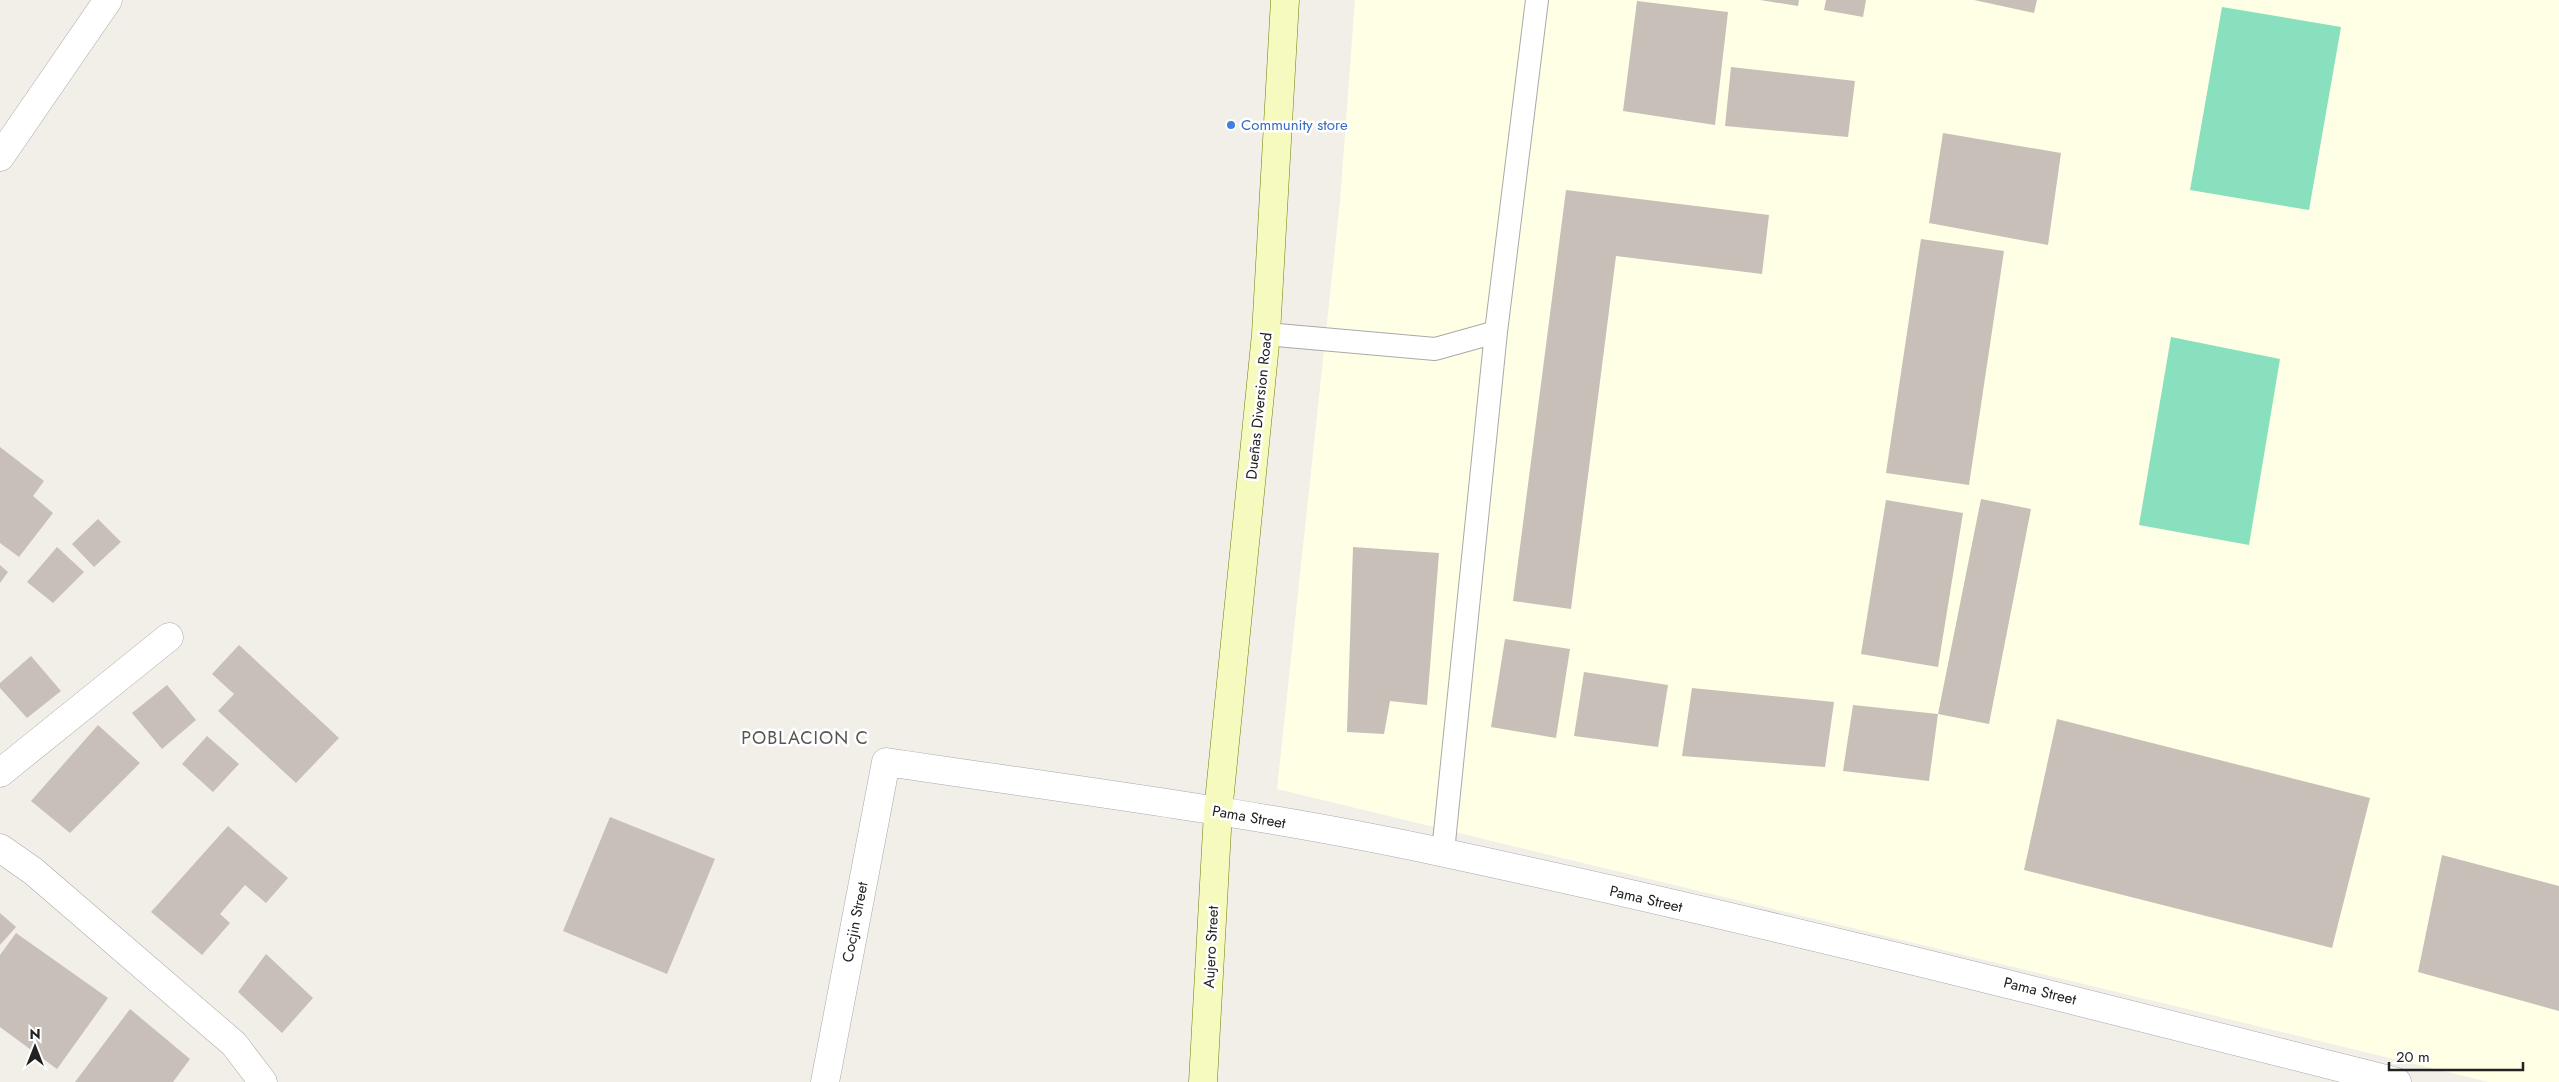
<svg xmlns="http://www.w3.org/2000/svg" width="2559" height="1082" viewBox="0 0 2559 1082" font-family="Jost,sans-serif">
  <rect width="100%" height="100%" fill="#f2efe9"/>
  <path fill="#ffffe5" d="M 1355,0 L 2559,0 L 2559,1082 L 2489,1082 L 1277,789 L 1340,201 Z"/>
  <path fill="#88e0be" d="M 2222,7 L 2341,27 L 2309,210 L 2190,190 Z
    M 2171,337 L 2280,359 L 2249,545 L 2139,525 Z"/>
  <path fill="#c7bfb8" d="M 1760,0 L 1799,0 L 1798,6 Z
    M 1826,0 L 1866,0 L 1863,17 L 1824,10 Z
    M 1974,0 L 2037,0 L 2034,13 Z
    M 1637,1 L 1728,12 L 1715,125 L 1623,111 Z
    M 1731,67 L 1855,81 L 1848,137 L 1725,126 Z
    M 1943,133 L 2061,153 L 2048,245 L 1929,223 Z
    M 1566,190 L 1769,215 L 1762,274 L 1616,256 L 1571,609 L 1513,601 Z
    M 1921,239 L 2004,251 L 1969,485 L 1886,473 Z
    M 0,447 L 44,481 L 33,496 L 53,513 L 19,557 L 0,543 Z
    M 1981,499 L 2031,509 L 1989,724 L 1938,714 L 1929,781 L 1843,771 L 1853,705 L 1938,714 Z
    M 1886,500 L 1963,513 L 1938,667 L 1861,654 Z
    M 98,519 L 121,542 L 94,567 L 72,544 Z
    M 57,547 L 84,572 L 53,603 L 27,582 Z
    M 1353,547 L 1439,553 L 1427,705 L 1390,701 L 1384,734 L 1347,732 Z
    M 0,565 L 8,572 L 0,583 Z
    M 1505,639 L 1570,649 L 1556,738 L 1491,727 Z
    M 239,645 L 339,738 L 296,783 L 218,711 L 234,694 L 212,674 Z
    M 31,656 L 61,691 L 27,718 L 0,688 L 0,683 Z
    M 1584,672 L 1668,685 L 1658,747 L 1574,736 Z
    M 167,685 L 196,720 L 162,749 L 132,713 Z
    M 1692,688 L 1834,702 L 1825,767 L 1682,756 Z
    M 2057,719 L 2370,798 L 2332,948 L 2024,870 Z
    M 98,725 L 140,763 L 70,833 L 31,801 Z
    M 207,736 L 239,764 L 213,792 L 182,764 Z
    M 610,817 L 715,859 L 667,974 L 563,931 Z
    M 228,826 L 288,878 L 266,903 L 245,885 L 220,914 L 230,923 L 202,955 L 151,912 Z
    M 2442,855 L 2559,886 L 2559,1011 L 2418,972 Z
    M 0,913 L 16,927 L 0,945 Z
    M 16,933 L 108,998 L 57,1069 L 0,1027 L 0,955 Z
    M 266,954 L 313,998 L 282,1033 L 238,992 Z
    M 130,1009 L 190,1059 L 173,1082 L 75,1082 Z"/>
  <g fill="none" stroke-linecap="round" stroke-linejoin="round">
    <defs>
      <path id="lane" d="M 1266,334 L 1435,349 L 1496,332
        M 1443,852 L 1496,332 L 1537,0"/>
      <path id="street" d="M 0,157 L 108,0
        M 0,773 L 169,637
        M 0,848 L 33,871 L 234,1044 L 263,1082
        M 825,1082 L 886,762 C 1073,790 1261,813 1445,853 C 1764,921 2081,1002 2397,1082"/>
      <path id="secondary" d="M 1203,1082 L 1218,812 L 1266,334 L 1285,0"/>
    </defs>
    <use href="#lane" stroke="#a9a9a9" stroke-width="24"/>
    <use href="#street" stroke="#a9a9a9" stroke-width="29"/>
    <use href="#secondary" stroke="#707d05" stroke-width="29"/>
    <use href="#lane" stroke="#fff" stroke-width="22"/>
    <use href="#street" stroke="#fff" stroke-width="28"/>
    <use href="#secondary" stroke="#f7fabf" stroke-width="28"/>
  </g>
  <circle fill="#3f7fe0" stroke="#fff" stroke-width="2" cx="1231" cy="125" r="5"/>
  <g text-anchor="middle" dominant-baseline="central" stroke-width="5" stroke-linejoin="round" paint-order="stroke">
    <g font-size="15" fill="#366cbe" stroke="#fff" text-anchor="start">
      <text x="1241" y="125">Community store</text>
    </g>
    <g font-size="15" fill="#222" stroke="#fff">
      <text transform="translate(1259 406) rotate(-84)">Dueñas Diversion Road</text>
      <text transform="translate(1249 817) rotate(10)">Pama Street</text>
      <text transform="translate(1646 899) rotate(13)">Pama Street</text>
      <text transform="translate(855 922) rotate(-79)">Cocjin Street</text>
      <text transform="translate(1211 947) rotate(-87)">Aujero Street</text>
      <text transform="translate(2040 991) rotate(14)">Pama Street</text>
    </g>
    <g font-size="18" letter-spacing="1" fill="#555" stroke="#fff">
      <text x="805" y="738">POBLACION C</text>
    </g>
  </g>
  <g transform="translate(35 1047)" stroke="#ffffff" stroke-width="4" paint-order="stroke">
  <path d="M0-4L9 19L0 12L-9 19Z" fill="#222222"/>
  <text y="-8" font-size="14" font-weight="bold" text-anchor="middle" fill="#222222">N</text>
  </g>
  <path d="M2389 1062v8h134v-8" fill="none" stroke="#222222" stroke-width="2.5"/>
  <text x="2396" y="1062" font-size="15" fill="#222222" stroke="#ffffff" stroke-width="4" paint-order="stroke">20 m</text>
</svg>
